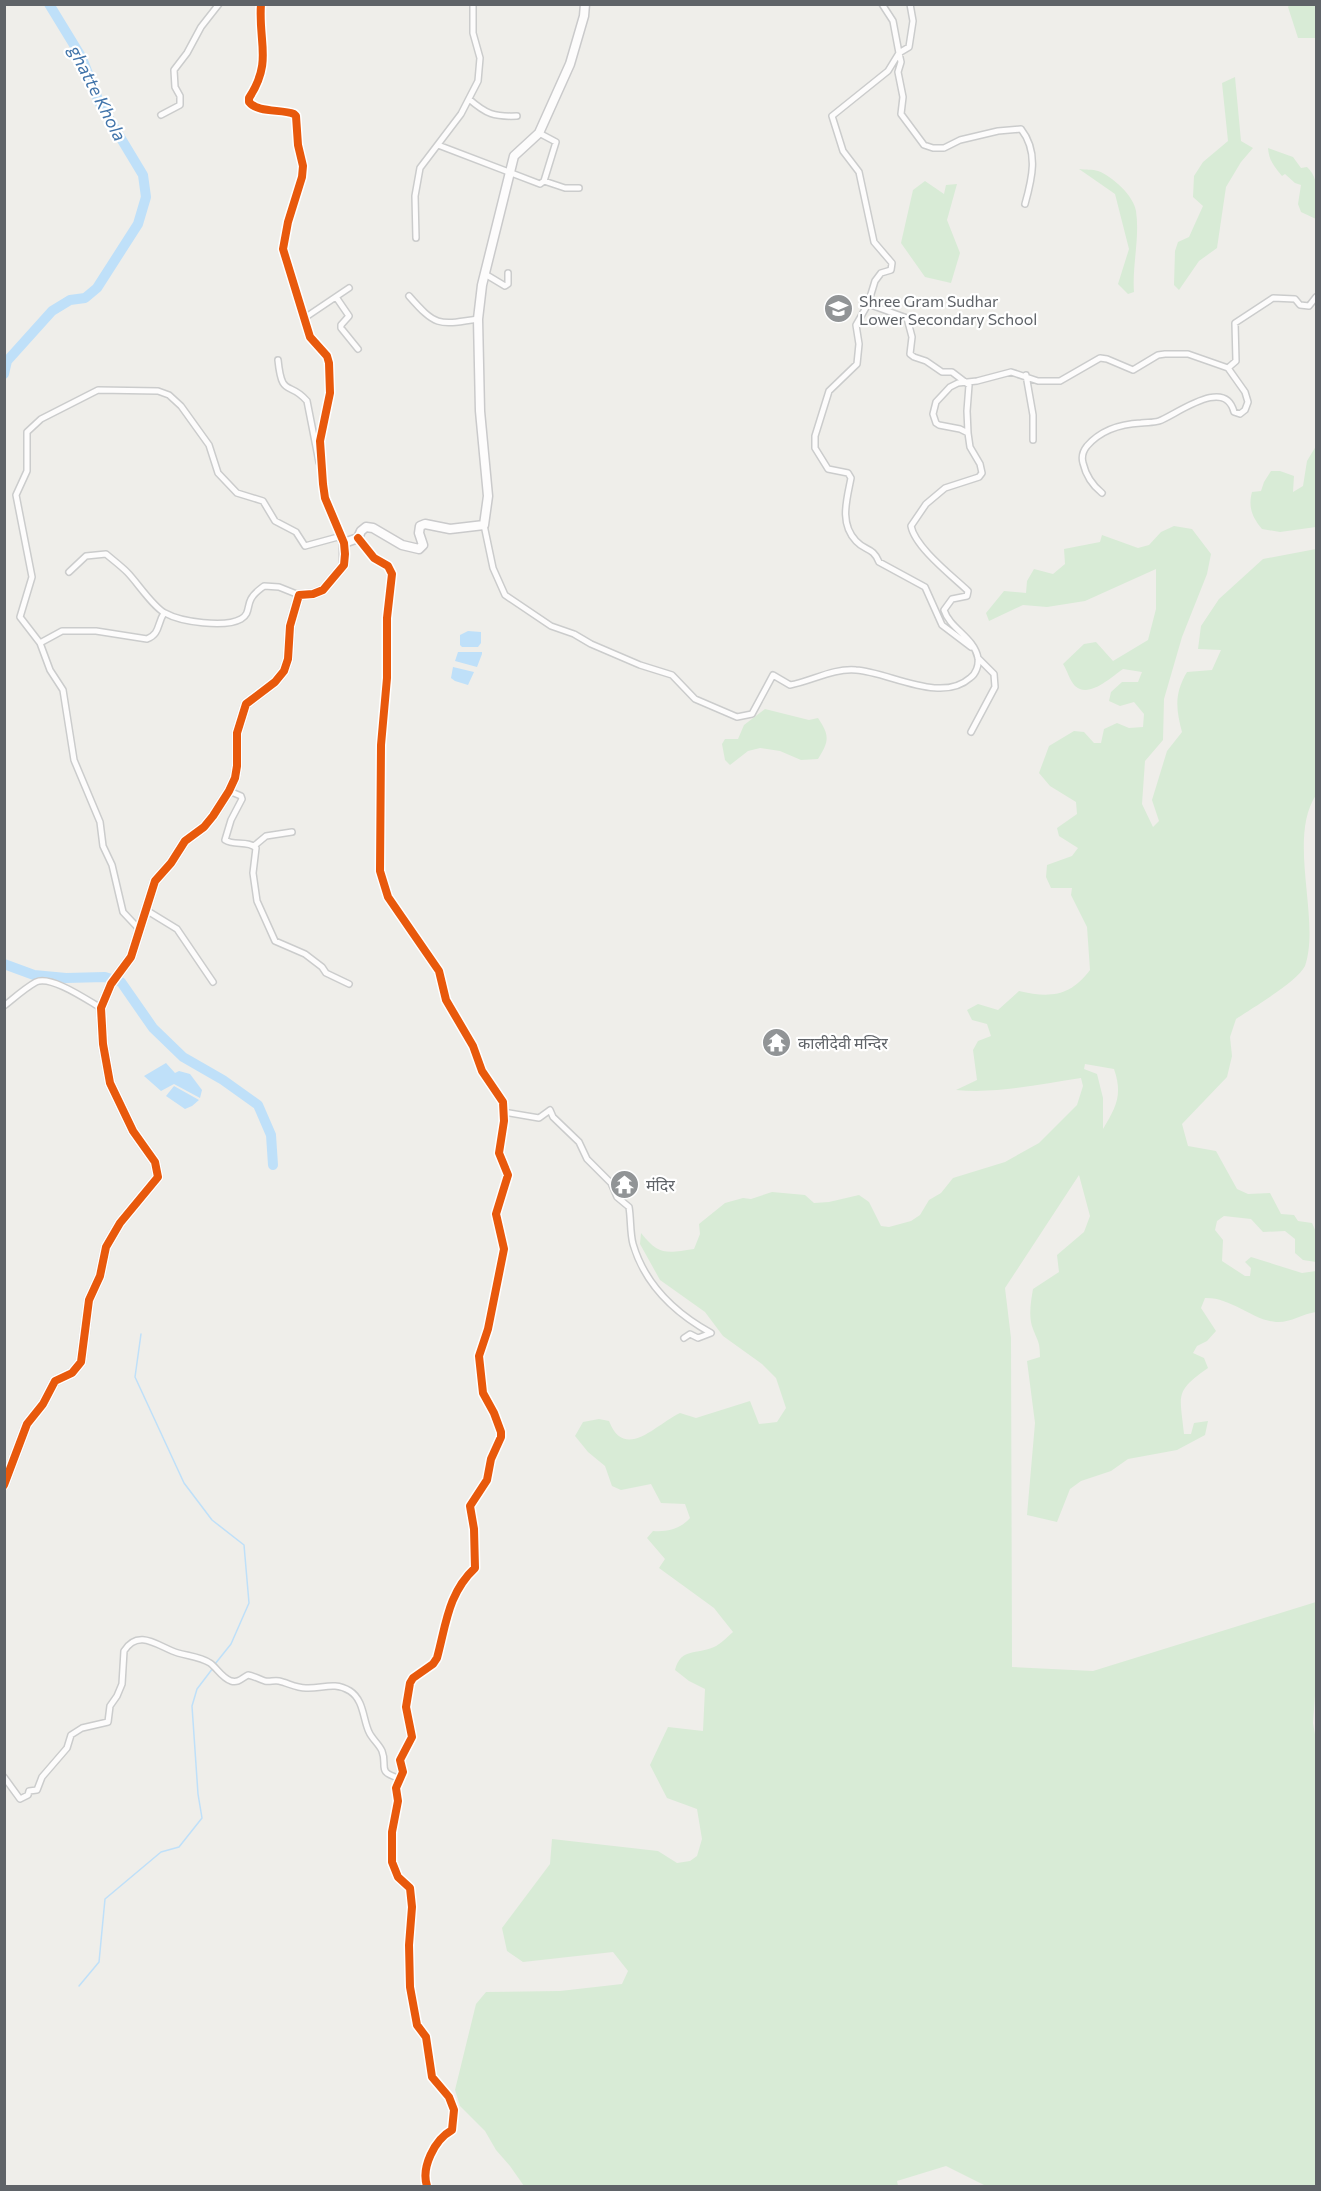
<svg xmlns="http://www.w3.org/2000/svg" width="1321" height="2191" viewBox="0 0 1321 2191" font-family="Commissioner,'Noto Sans Devanagari',sans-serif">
  <rect width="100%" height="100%" fill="#efeeea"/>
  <path fill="#d8ebd6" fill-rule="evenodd" d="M 1290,4 L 1316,5 L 1316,38 L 1298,38 L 1288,7 Z
    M 1235,77 L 1241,141 L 1253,148 L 1241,162 L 1226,187 L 1217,248 L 1199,261 L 1179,290 L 1174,285 L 1175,251 L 1178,242 L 1189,237 L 1203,206 L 1193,197 L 1194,176 L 1203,162 L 1228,141 L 1222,83 Z
    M 1268,148 L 1293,157 L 1301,168 L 1307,167 C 1321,180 1317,201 1316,219 L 1301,212 L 1298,204 L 1301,185 L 1295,183 L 1285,174 L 1282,176 C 1274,166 1269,161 1268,148 Z
    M 1079,169 C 1085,170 1093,169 1098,171 C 1112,176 1134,196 1136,211 C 1140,238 1132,265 1134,292 L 1128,294 L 1118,284 L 1129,249 L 1115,194 Z
    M 925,181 L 944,194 L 946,185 L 957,184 L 947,220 L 960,253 L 951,283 L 925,277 L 901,243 L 913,190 Z
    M 1316,446 L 1316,527 L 1280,532 L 1262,529 C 1252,517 1248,507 1252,492 L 1261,491 L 1264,482 L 1271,471 L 1280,471 L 1294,476 L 1293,492 L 1303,486 L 1307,461 Z
    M 1174,526 L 1192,529 L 1211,554 L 1207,574 L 1182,637 L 1164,699 L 1163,740 L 1145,761 L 1142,804 L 1153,827 L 1159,821 L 1152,800 L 1167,751 L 1182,732 C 1176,709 1174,694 1187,672 L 1212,670 L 1221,650 L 1198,649 L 1201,626 L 1219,599 L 1263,559 L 1316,549 L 1316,795 C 1287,839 1321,920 1305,966 C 1297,982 1252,1008 1236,1019 L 1230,1037 L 1232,1056 L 1227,1077 L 1182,1124 L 1188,1146 L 1216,1151 L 1237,1189 L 1248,1194 L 1270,1193 L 1281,1214 L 1294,1215 L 1298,1221 L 1312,1223 L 1316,1232 L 1316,1262 L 1303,1260 L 1295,1253 L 1295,1239 L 1285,1231 L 1263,1232 L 1251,1219 L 1224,1216 L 1217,1221 L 1215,1230 L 1223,1240 L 1222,1261 L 1245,1276 L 1250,1276 L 1251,1268 L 1245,1262 L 1251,1257 L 1302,1273 L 1316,1271 L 1316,1312 C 1302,1314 1290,1323 1276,1322 C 1252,1320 1231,1297 1205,1298 L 1201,1308 L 1216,1331 L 1207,1341 L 1197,1346 L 1193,1353 L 1204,1358 L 1208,1368 C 1174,1392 1180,1394 1184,1434 L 1191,1434 L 1194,1423 L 1208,1421 L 1205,1435 L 1177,1450 L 1128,1459 L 1111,1471 L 1081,1481 L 1070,1489 L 1057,1522 L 1027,1515 L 1035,1423 L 1027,1361 L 1040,1357 C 1040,1342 1038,1342 1033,1329 C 1028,1317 1031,1301 1033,1289 L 1059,1272 L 1057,1255 L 1084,1232 L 1090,1216 L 1079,1175 L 1005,1288 L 1011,1338 L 1012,1667 L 1093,1671 L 1316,1602 L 1316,1682 L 1313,1723 L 1316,1740 L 1316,2186 L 986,2186 L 946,2166 L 897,2181 L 898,2186 L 524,2186 L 510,2166 L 496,2150 L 485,2131 L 460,2106 L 455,2090 L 476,2004 L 486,1992 L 560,1991 L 622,1984 L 628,1971 L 613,1952 L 523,1962 L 507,1951 L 502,1928 L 550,1864 L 552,1839 L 658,1851 L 677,1863 L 690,1861 L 697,1856 L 702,1839 L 697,1809 L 667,1798 L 650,1765 L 668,1727 L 703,1731 L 705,1689 L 689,1681 L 675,1670 C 681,1647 697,1655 714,1647 C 721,1644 727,1637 733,1632 L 714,1608 L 659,1568 L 665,1559 L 647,1538 L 653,1531 C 668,1532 680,1529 690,1518 L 685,1504 L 661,1503 L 651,1484 L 621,1490 L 612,1486 L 605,1466 L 588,1452 L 575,1436 L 583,1422 L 599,1419 L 609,1421 C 625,1462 656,1424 680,1413 L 696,1418 L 750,1401 L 759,1424 L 777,1422 L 786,1408 L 776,1378 L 762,1364 L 723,1336 L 705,1312 L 660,1280 L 640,1244 L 641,1233 C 659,1256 667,1253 694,1249 L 700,1234 L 699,1224 L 725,1203 L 743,1198 L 751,1199 L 772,1192 L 805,1195 L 814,1203 L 829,1202 L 859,1195 L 869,1202 L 881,1226 L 889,1227 L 911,1221 L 920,1215 L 929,1200 L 941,1193 L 953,1178 L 1005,1162 L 1039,1143 L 1077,1105 L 1083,1086 L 1081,1078 C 1040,1084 998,1094 956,1090 L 977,1080 L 973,1050 L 978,1041 L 991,1036 L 987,1024 L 972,1020 L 967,1010 L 978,1004 L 998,1010 L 1019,991 C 1049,998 1070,997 1090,970 L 1087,927 L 1071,895 L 1072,888 L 1051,888 L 1046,877 L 1047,865 L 1072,856 L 1078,848 L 1059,836 L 1057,828 L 1077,814 L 1076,802 L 1050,786 L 1039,773 L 1049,746 L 1074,731 L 1084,732 L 1094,743 L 1101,743 L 1104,729 L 1117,723 L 1129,728 L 1143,727 L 1144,714 L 1134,702 L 1120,706 L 1109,701 L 1111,692 L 1122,682 L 1138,682 L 1142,672 L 1123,669 C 1111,677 1089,699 1075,686 C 1070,681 1067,670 1063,664 L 1084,644 L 1096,642 L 1113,661 L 1148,640 L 1156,609 L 1156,569 L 1085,601 L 1047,607 L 1023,605 L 989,621 L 986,613 L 1004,591 L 1026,593 L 1027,581 L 1034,569 L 1053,574 L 1065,564 L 1064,549 L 1100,542 L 1102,535 L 1138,548 L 1149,545 L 1161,532 ZM 1085,1064 L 1114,1069 C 1123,1095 1116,1107 1103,1129 L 1103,1098 L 1097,1074 L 1084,1069 Z
    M 765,709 L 809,720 L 818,718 C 830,736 829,741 818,759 L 801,760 L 780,751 L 760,748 L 748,751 L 730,765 L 725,760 L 722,744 L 725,739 L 738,739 L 744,725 Z"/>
  <path fill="#bfe0f9" d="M 468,631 L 481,632 L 481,643 L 478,647 L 462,647 L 460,645 L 460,635 Z
    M 458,652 L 482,652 L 482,654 L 477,667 L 455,661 Z
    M 453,667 L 474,672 L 468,685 L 455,681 L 451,678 Z
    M 166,1063 L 175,1073 L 179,1071 L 190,1074 L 202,1090 L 200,1098 L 174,1084 L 161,1091 L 144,1076 Z
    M 174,1086 L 199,1100 L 192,1106 L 185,1109 L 166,1096 Z"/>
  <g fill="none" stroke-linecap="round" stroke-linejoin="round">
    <path stroke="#bfe0f9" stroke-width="1.5" d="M 141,1334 L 135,1377 L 184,1483 L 212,1520 L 244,1545 L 249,1603 L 231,1644 L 215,1664
      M 79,1986 L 99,1962 L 105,1899 L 161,1852 L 179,1847 L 202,1818 L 198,1794 L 192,1706 L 197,1689 L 213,1668"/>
    <path stroke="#bfe0f9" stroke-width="10" d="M 4,374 L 7,361 L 52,311 L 70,300 L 85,298 L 97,288 L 138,224 L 146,197 L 143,175 L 99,102 L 82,58 L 49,4
      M 4,964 L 34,975 L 66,978 L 105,977 L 121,982 L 153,1028 L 183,1057 L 223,1080 L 258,1105 L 271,1135 L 273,1165"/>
    <defs>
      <path id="street" d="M 261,4 C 258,43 273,61 249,98 L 249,102 C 258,113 281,109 294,114 L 296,116 L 298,145 L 303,166 L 302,177 L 288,222 L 283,249 L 310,337 L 327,356 L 329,363 L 330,393 L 320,441 L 323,484 L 325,498 L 344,542
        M 882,4 L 893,21 L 899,53 L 888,71 L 832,116 L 843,151 L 859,172 L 874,242 L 892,263 L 891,270 L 881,273 L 875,281 L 868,304 L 856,325 L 859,344 L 857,364 L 829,391 L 815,436 L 815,448 L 828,469 L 848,473 L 851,478 C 847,499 839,523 856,541 C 865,551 873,547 879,562 L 925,587 L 942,625 L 971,647
        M 910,4 L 913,21 L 909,47 L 899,53 L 901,62 L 898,72 L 903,97 L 901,114 L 924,145 L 933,148 L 944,148 L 960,140 L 998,131 L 1021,129 C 1039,152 1032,179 1025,204
        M 469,99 C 486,114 494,117 517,116
        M 161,115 L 180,105 L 180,96 L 175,87 L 174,70 L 187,53 L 201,27 L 219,4
        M 539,133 L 556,142 L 544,181
        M 438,145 L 540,184 L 544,181 L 565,188 L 579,188
        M 416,238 L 415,196 L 420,168 L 461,114 L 478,81 L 480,58 L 473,33 L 473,4
        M 485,274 L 505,286 L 508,284 L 508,273
        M 409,296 C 436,327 439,325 478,319
        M 336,297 L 349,316 L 341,325 L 341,328 L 358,349
        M 868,304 L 907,318 L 912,337 L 910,354 L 914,357 L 926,361 L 942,372 L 952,372 L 969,385 L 967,411 L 968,433
        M 303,319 L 349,288
        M 278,360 C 282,399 289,380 307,401 L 319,462
        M 1026,375 L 1033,415 L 1033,440
        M 1102,493 C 1092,485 1086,476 1083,463 C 1081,456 1083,451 1087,446 C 1100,431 1120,424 1141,423 C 1147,422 1153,423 1159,421 C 1176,415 1225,376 1234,412 L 1240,414 L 1245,410 L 1248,402 L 1245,392 L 1228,368
        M 484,525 L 493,568 L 505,595 L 551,626 L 574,634 L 591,644 L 640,665 L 672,675 L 695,699 L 737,717 L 752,714 L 773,675 L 790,685 C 812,681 833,668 856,670 C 889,672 941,704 970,678 C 976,674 979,665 978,658 C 974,637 950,629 944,610 L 952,599 L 967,596 L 968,591 C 951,575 915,547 911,526 L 926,504 L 945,488 L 979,477 L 982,473 L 980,464 L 970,447 L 968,433 L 960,429 L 939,425 L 936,423 L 933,414 L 936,402 L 950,387 L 958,383 L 977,381 L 1011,372 L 1038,381 L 1060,381 L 1100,358 L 1107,359 L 1133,370 L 1158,355 L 1165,354 L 1188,354 L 1228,368 L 1236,361 L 1235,323 L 1273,298 L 1295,299 L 1300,305 L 1309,306 L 1316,297
        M 358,538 L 374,558 L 388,566 L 392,574 L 387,618 L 387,678 L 381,745 L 380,871 L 388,897 L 439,971 L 446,1000 L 473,1046 L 482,1071 L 503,1102 L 504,1121 L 499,1153 L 508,1175 L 496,1214 L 504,1249 L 488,1329 L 479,1356 L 483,1393 L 494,1413 L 501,1432 L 501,1437 L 491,1459 L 487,1480 L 470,1506 L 474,1529 L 475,1568 C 448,1593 446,1625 437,1658 L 433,1664 L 413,1678 L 410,1683 L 406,1707 L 412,1737 L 400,1760 L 403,1772 L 396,1788 L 398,1801 L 392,1832 L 392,1862 L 398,1877 L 410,1888 L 412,1907 L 409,1945 L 410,1987 L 417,2025 L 426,2037 L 432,2077 L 449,2097 L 454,2110 L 452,2130 C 434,2140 421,2168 427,2186
        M 69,572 L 86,556 L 106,554 C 113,560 121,566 127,572 C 137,582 153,607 165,613 C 181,622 225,628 241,619 C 250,614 247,606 251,599 C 254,593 259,590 264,586 L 279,587 L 299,595
        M 40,643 L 62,631 L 96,631 L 147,639 C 160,634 157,624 164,613
        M 971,732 L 995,687 L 994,674 L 978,658
        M 229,791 L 241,796 L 242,799 L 231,820 L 225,840 C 234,846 248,840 256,848 L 253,873 L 257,901 L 275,941 L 305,954 L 322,967 L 326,973 L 349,984
        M 254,846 L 266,836 L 292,832
        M 146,910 L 177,929 L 213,982
        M 139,929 L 123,912 L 112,865 L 103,846 L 100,822 L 74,760 L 63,690 L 50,670 L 40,643 L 20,617 L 32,577 L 16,495 L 27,471 L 27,432 L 41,419 L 98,390 L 158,391 L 169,395 L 181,406 L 209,445 L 218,473 L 237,493 L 263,501 L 275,521 L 296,532 L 305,546 L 338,537 L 344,543
        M 4,1006 C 14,998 25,988 36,982 C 51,975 87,1000 101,1008
        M 504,1112 L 539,1118 L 550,1110 L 553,1117 L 579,1142 L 587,1159 L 611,1183 L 617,1197 L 629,1207 C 631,1219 630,1233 633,1244 C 645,1285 675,1313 711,1333 L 698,1338 L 690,1334 L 684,1338
        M 4,1777 L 20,1799 L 28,1795 L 29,1791 L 37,1790 L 42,1777 L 67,1748 L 71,1735 L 82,1728 L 108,1722 L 110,1706 L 117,1696 L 122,1684 L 124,1651 C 139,1627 160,1648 178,1653 C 189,1656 201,1657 210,1663 C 217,1668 222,1678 231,1681 C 239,1683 242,1678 248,1675 C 254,1676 259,1679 265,1681 C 270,1682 274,1680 279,1681 C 288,1683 296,1688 306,1688 C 322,1689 334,1681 350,1691 C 364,1700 363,1720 369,1732 C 372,1739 379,1744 382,1751 C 388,1766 376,1772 399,1778"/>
      <path id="secondary" d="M 4,1485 L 27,1424 L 43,1404 L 55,1381 L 72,1373 L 81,1362 L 89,1300 L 100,1276 L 106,1247 L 120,1223 L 158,1177 L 155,1162 L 133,1131 L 110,1083 L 103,1044 L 101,1008 L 111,984 L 131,957 L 155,881 L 171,863 L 185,841 L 204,827 L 213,816 L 229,791 L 235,778 L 237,766 L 237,733 L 246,704 L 275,682 L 284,671 L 288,659 L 290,626 L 299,595 L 313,594 L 323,590 L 344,565 L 344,543 L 358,538 L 361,531 L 366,527 L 373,528 L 402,545 L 419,549 L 423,545 L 419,533 L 420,526 L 425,524 L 450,529 L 484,525 L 488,496 L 480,411 L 478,319 L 482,285 L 514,156 L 539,133 L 570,64 L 584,16 L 585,4"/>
    </defs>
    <use href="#street" stroke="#cbcccc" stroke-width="8"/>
    <use href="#secondary" stroke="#cacacb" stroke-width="11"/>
    <use href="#street" stroke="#fdfcfc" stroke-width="5"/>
    <use href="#secondary" stroke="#fdfcfc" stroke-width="8"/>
    <defs>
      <path id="cycleway" d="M 358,538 L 374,558 L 388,566 L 392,574 L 387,618 L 387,678 L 381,745 L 380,871 L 388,897 L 439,971 L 446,1000 L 473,1046 L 482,1071 L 503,1102 L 504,1121 L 499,1153 L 508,1175 L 496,1214 L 504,1249 L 488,1329 L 479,1356 L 483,1393 L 494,1413 L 501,1432 L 501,1437 L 491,1459 L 487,1480 L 470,1506 L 474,1529 L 475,1568 C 448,1593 446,1625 437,1658 L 433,1664 L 413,1678 L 410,1683 L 406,1707 L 412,1737 L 400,1760 L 403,1772 L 396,1788 L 398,1801 L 392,1832 L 392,1862 L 398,1877 L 410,1888 L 412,1907 L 409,1945 L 410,1987 L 417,2025 L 426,2037 L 432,2077 L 449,2097 L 454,2110 L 452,2130 C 434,2140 421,2168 427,2186
        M 4,1485 L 27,1424 L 43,1404 L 55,1381 L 72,1373 L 81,1362 L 89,1300 L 100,1276 L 106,1247 L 120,1223 L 158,1177 L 155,1162 L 133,1131 L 110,1083 L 103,1044 L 101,1008 L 111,984 L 131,957 L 155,881 L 171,863 L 185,841 L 204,827 L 213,816 L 229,791 L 235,778 L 237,766 L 237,733 L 246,704 L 275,682 L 284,671 L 288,659 L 290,626 L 299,595 L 313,594 L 323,590 L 344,565 L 345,554 L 344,543 L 325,498 L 323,484 L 320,441 L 330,393 L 329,363 L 327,356 L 310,337 L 283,249 L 288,222 L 302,177 L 303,166 L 298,145 L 296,116 L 294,114 C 281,109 258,113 249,102 L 249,98 C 273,61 258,43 261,4"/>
    </defs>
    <use href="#cycleway" stroke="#fff" stroke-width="11"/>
    <use href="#cycleway" stroke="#e8590c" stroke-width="8"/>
  </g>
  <defs>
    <symbol id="school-disc" viewBox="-11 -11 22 22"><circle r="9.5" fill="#919496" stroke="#fff"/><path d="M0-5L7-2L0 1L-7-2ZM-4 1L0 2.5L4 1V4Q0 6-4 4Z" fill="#fff"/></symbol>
    <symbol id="temple-disc" viewBox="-11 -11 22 22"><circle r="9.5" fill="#919496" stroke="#fff"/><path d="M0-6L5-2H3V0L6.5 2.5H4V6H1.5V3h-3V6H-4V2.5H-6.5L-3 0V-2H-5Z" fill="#fff"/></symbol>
  </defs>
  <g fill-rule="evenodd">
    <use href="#school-disc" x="822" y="292" width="33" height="33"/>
    <use href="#temple-disc" x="760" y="1026" width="33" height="33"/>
    <use href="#temple-disc" x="608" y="1168" width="33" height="33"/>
  </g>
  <g text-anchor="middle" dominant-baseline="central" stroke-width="4.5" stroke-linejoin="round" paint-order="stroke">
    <g font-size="16" fill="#5f6368" stroke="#fff" text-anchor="start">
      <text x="859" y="300">Shree Gram Sudhar<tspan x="859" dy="18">Lower Secondary School</tspan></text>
      <text x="798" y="1042">कालीदेवी मन्दिर</text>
      <text x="646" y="1184">मंदिर</text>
    </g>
    <g font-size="18" font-style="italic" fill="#4174aa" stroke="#fff">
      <text transform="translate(98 93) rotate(63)">ghatte Khola</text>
    </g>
  </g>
  <rect width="1321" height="2191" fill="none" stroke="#5f6368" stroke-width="12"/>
</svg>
